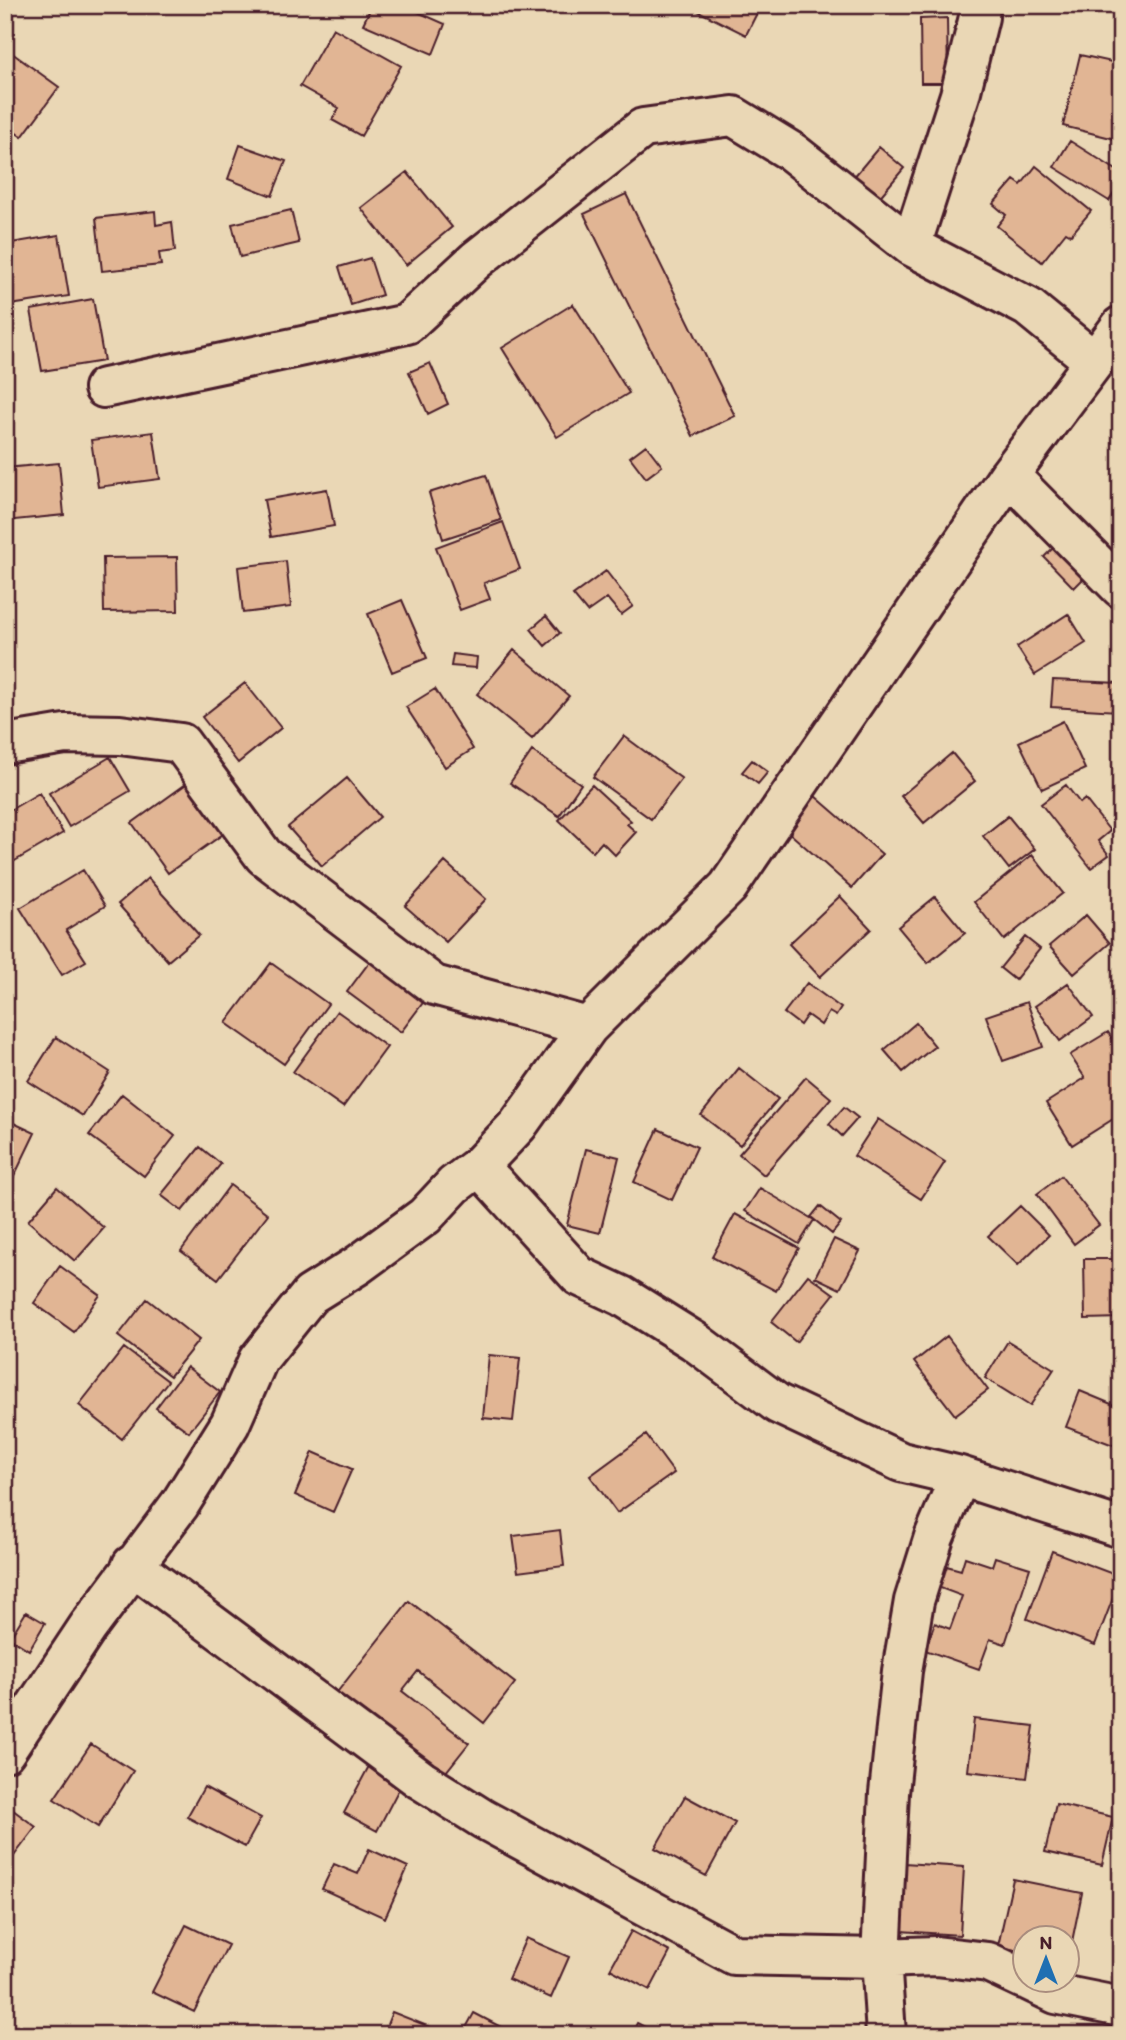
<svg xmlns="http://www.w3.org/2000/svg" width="1126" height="2040" viewBox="0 0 1126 2040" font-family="Itim,sans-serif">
  <rect width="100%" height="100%" fill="#ead7b5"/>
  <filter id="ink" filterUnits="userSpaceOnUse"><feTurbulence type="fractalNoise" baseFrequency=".0143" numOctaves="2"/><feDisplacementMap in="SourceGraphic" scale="14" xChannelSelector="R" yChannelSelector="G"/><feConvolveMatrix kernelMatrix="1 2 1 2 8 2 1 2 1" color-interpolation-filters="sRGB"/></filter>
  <g filter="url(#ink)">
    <path fill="#e1b594" stroke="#4a1f2b" stroke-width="2" d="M 372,5 L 402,5 L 445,24 L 433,54 L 363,24 Z
      M 696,5 L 761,5 L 746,35 L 694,9 Z
      M 793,5 L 851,5 L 851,10 L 793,10 Z
      M 947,18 L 948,83 L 921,83 L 920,19 Z
      M 333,28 L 401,66 L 361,136 L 332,120 L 339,108 L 300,86 Z
      M 5,48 L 59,87 L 22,137 L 5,125 Z
      M 1080,55 L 1121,64 L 1121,125 L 1119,124 L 1115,139 L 1063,126 Z
      M 1070,141 L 1121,173 L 1121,182 L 1109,201 L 1054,167 Z
      M 240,145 L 286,161 L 272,196 L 228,179 Z
      M 879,147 L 904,168 L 873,205 L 848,184 Z
      M 1036,166 L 1091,211 L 1071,235 L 1066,232 L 1042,262 L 997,226 L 1006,215 L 993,204 L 1014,180 L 1021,185 Z
      M 407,172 L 452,227 L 406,265 L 361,208 Z
      M 626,194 L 735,416 L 693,436 L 584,214 Z
      M 291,210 L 299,243 L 240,257 L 232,224 Z
      M 155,211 L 156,225 L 172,222 L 175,251 L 159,253 L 161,265 L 102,271 L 96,218 Z
      M 59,235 L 69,296 L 10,305 L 5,279 L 5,244 Z
      M 370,258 L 382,295 L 351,305 L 339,267 Z
      M 93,299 L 104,361 L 42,371 L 31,310 Z
      M 573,304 L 629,393 L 557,437 L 502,348 Z
      M 430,363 L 448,404 L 428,414 L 409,372 Z
      M 153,432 L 160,479 L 98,487 L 91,440 Z
      M 646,445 L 662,466 L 646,478 L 630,457 Z
      M 59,463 L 64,515 L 5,521 L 5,468 Z
      M 486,475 L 501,520 L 443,539 L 429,493 Z
      M 327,489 L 334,526 L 271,537 L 264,500 Z
      M 503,522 L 520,569 L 484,583 L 490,599 L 460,610 L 436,547 Z
      M 1057,544 L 1087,575 L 1074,588 L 1044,557 Z
      M 177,557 L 178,611 L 104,612 L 103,558 Z
      M 286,561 L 291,607 L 243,613 L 238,567 Z
      M 606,571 L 633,606 L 621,615 L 607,598 L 587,612 L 573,595 Z
      M 402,600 L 427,658 L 392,672 L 368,614 Z
      M 1068,614 L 1086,643 L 1035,675 L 1017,647 Z
      M 546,616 L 560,633 L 545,646 L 531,629 Z
      M 514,650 L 569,696 L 532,739 L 477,694 Z
      M 453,654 L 477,657 L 476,668 L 451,666 Z
      M 1053,680 L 1119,683 L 1118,711 L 1051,707 Z
      M 245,683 L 281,728 L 238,763 L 202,717 Z
      M 435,689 L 473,749 L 445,767 L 406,707 Z
      M 1063,721 L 1085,769 L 1042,789 L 1019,742 Z
      M 624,736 L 682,779 L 651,819 L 593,777 Z
      M 532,751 L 581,784 L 559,816 L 510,783 Z
      M 952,753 L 975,781 L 924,823 L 901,796 Z
      M 110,757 L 130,791 L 69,827 L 49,793 Z
      M 752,760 L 768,772 L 758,784 L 742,772 Z
      M 347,778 L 380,817 L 322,866 L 288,827 Z
      M 189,782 L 226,832 L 168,873 L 132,823 Z
      M 592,785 L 631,821 L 627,824 L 636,832 L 615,855 L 602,842 L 593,852 L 559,820 Z
      M 1066,785 L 1080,803 L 1085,799 L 1110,831 L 1098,841 L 1109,855 L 1091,868 L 1041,804 Z
      M 39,793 L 63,833 L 13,862 L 5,850 L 5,813 Z
      M 815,796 L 882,854 L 852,888 L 786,830 Z
      M 1008,816 L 1035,849 L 1009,869 L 983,836 Z
      M 1032,855 L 1063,893 L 1004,940 L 974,902 Z
      M 445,862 L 486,899 L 446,942 L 405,906 Z
      M 83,870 L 105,906 L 66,930 L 86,961 L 62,975 L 20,908 Z
      M 148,878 L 199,935 L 168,961 L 118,904 Z
      M 840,896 L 871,929 L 820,977 L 789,944 Z
      M 935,897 L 965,933 L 928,963 L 898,927 Z
      M 1086,915 L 1110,943 L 1074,974 L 1049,946 Z
      M 1025,937 L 1040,949 L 1015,980 L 1000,968 Z
      M 374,956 L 428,996 L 401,1032 L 347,992 Z
      M 271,963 L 328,1004 L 284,1064 L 226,1023 Z
      M 807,983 L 841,1008 L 836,1016 L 829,1012 L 821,1025 L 807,1015 L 800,1025 L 784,1013 Z
      M 1068,983 L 1093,1017 L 1060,1041 L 1035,1006 Z
      M 1027,1002 L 1043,1047 L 1003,1061 L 986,1016 Z
      M 337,1011 L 387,1047 L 343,1107 L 293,1072 Z
      M 916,1023 L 935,1046 L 903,1072 L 884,1050 Z
      M 1108,1032 L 1121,1052 L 1121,1114 L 1072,1145 L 1046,1103 L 1085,1078 L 1070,1055 Z
      M 56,1037 L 110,1072 L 83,1116 L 28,1081 Z
      M 739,1068 L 778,1099 L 740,1145 L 701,1115 Z
      M 806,1077 L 831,1098 L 764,1175 L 739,1154 Z
      M 122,1094 L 175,1136 L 144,1176 L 89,1135 Z
      M 844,1107 L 858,1118 L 842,1136 L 829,1124 Z
      M 5,1119 L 35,1133 L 8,1189 L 5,1188 Z
      M 878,1119 L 945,1162 L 921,1199 L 854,1156 Z
      M 658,1129 L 697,1147 L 672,1200 L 634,1182 Z
      M 200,1147 L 221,1164 L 182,1211 L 161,1195 Z
      M 586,1149 L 619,1157 L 600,1233 L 567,1225 Z
      M 1061,1176 L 1099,1225 L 1074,1244 L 1037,1194 Z
      M 230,1185 L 268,1214 L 218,1279 L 181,1251 Z
      M 57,1187 L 104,1228 L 75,1261 L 28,1221 Z
      M 760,1188 L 814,1220 L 799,1244 L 745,1211 Z
      M 820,1206 L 841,1223 L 832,1234 L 811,1217 Z
      M 1020,1206 L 1049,1235 L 1018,1265 L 988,1236 Z
      M 735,1214 L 799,1248 L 776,1291 L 712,1257 Z
      M 834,1239 L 860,1251 L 840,1289 L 815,1277 Z
      M 1084,1259 L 1121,1259 L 1121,1318 L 1085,1319 Z
      M 60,1266 L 100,1295 L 74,1332 L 34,1303 Z
      M 808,1275 L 834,1294 L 796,1342 L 771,1322 Z
      M 147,1299 L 199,1340 L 170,1376 L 118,1336 Z
      M 947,1336 L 988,1390 L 955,1415 L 914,1362 Z
      M 1008,1341 L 1054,1369 L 1030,1406 L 985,1378 Z
      M 124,1348 L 168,1381 L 122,1439 L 79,1405 Z
      M 489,1355 L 520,1358 L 513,1421 L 483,1418 Z
      M 187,1367 L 220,1392 L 189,1432 L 156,1408 Z
      M 1080,1391 L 1121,1408 L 1121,1448 L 1066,1427 Z
      M 646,1435 L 674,1473 L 617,1513 L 590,1476 Z
      M 313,1452 L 352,1469 L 333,1512 L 295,1495 Z
      M 560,1530 L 564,1566 L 518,1572 L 513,1536 Z
      M 1052,1551 L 1121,1577 L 1095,1645 L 1027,1619 Z
      M 965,1557 L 992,1566 L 995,1557 L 1030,1568 L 1005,1644 L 990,1639 L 979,1669 L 925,1650 L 935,1623 L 950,1629 L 962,1596 L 935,1586 L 943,1565 L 961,1570 Z
      M 409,1601 L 515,1683 L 484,1723 L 418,1671 L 402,1691 L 469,1743 L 438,1782 L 331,1700 Z
      M 26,1612 L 45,1623 L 29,1650 L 10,1638 Z
      M 974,1719 L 1034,1726 L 1027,1778 L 968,1771 Z
      M 91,1744 L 133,1771 L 98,1827 L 54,1799 Z
      M 369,1766 L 402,1783 L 377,1831 L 344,1813 Z
      M 204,1787 L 261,1818 L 245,1847 L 187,1817 Z
      M 685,1796 L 735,1823 L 706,1876 L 655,1848 Z
      M 5,1804 L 36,1827 L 14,1856 L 5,1850 Z
      M 1056,1804 L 1113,1817 L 1102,1865 L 1045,1852 Z
      M 369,1849 L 408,1867 L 385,1918 L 322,1889 L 334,1864 L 358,1874 Z
      M 904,1863 L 964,1867 L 960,1935 L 900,1931 Z
      M 1013,1879 L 1082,1893 L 1068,1961 L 1066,1938 L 1024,1938 L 1024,1952 L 998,1946 Z
      M 186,1925 L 228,1945 L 194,2012 L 152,1992 Z
      M 631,1931 L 670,1952 L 650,1990 L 610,1969 Z
      M 526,1938 L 569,1957 L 551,1998 L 508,1979 Z
      M 392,2012 L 430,2027 L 427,2035 L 390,2035 L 384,2032 Z
      M 474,2013 L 516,2035 L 462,2035 Z
      M 637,2023 L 660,2035 L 631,2035 Z"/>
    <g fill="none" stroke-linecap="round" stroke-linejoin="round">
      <defs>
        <path id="minor" d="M 980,5 L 979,17 L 960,95 L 911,246 L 1028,307 L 1094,361
          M 104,388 L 407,324 L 476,260 L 643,128 L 733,116 L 792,152 L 911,246
          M 1009,475 L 1121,588
          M 5,744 L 65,734 L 120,735 L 181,743 L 264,856 L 434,985 L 588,1027
          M 479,1166 L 579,1276 L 622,1296 L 694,1341 L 778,1404 L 901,1462 L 960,1476 L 1121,1528
          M 132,1565 L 421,1780 L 483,1819 L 734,1955 L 881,1958 L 936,1956 L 988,1962 L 1024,1979
          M 5,1752 L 88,1627 L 180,1504 L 230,1424 L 258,1360 L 310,1295 L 358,1265 L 425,1216 L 454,1185 L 479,1166 L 518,1125 L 588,1027 L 728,887 L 1009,475 L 1121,326
          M 1027,1980 L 1056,1994 L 1121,2007
          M 886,2035 L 881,1958 L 889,1793 L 902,1671 L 914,1601 L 934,1537 L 960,1476"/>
      </defs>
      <use href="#minor" stroke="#4a1f2b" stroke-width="44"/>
      <use href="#minor" stroke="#ead7b5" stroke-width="38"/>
    </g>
  </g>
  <rect width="1126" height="2040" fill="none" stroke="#ead7b5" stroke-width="28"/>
  <rect x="14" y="14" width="1098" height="2012" fill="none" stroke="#4a1f2b" stroke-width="2.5" filter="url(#ink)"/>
  <g transform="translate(1046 1959)"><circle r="33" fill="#ead7b5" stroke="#aa8d7e" stroke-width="2"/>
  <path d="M0-5L12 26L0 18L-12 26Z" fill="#1f6fb2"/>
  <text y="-10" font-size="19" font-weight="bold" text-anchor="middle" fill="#4a1f2b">N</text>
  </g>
</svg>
